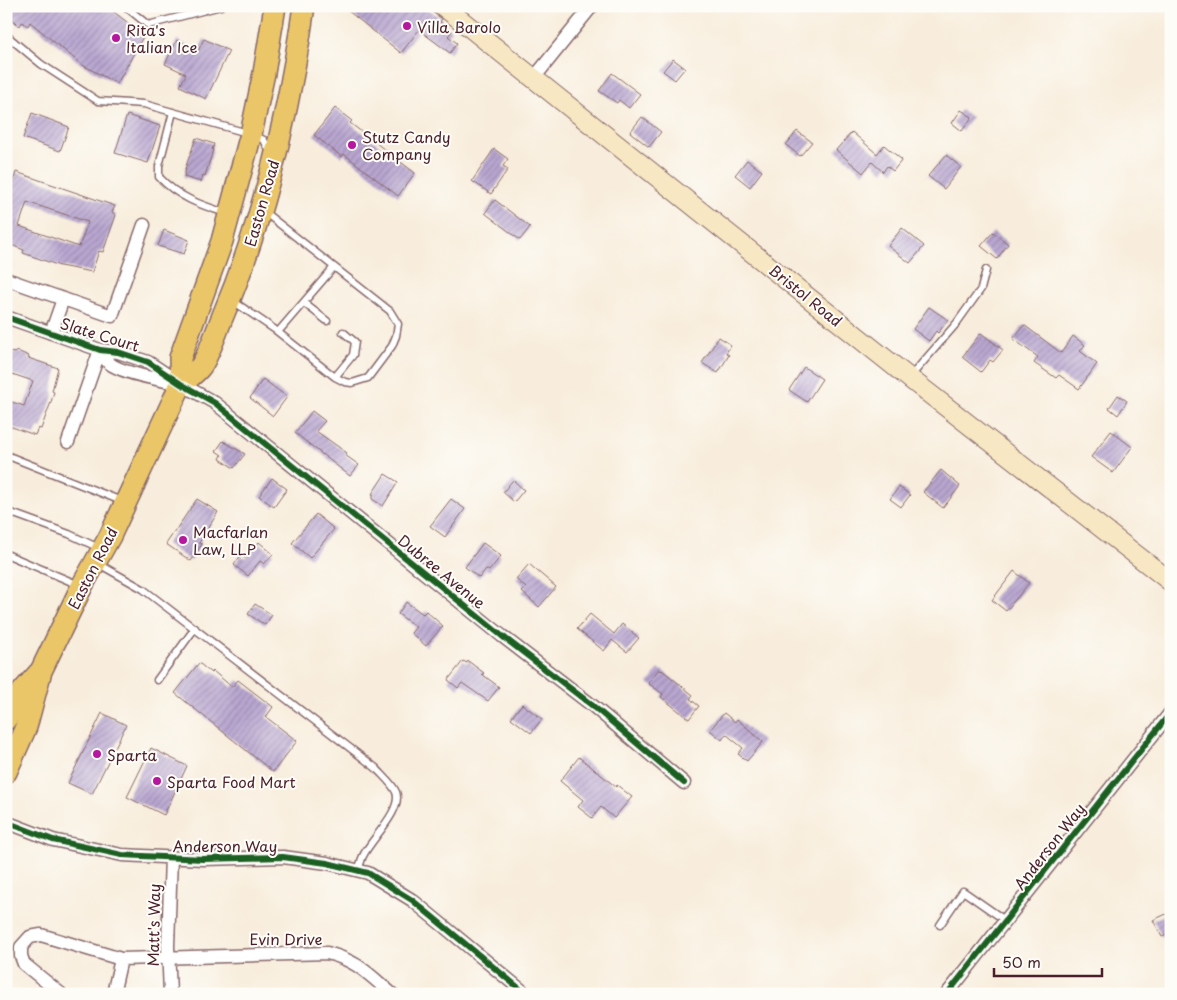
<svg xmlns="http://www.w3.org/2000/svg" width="1177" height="1000" viewBox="0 0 1177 1000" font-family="'Playpen Sans',sans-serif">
  <defs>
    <pattern id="building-hatch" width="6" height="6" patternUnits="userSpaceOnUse" patternTransform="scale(1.25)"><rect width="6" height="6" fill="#b9a7d1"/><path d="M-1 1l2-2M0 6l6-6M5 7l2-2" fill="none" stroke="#9887aa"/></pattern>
  </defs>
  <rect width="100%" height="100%" fill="#fdfcf7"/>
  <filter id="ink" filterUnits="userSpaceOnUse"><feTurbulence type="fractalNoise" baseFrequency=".02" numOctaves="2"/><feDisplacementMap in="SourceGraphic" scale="10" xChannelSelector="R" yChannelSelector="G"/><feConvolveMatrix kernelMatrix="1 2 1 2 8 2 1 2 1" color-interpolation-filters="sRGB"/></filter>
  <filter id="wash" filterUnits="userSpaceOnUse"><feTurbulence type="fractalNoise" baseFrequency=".0096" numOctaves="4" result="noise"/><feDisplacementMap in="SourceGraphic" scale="20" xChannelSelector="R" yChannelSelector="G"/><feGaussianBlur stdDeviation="1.12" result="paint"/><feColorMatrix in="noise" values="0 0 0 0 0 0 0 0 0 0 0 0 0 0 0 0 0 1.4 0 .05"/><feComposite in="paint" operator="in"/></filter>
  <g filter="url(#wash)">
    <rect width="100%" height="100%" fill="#f8eddc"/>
    <g id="blocks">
      <path fill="url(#building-hatch)" fill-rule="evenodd" d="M 6,6 L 106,6 L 144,35 L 117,84 L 81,64 L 30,22 L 28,26 L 22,22 L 20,26 L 6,15 Z
        M 342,6 L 424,6 L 442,19 L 440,22 L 452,31 L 448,36 L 457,43 L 450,53 L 419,30 L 401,53 Z
        M 204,39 L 229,51 L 206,99 L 180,86 L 186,74 L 165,64 L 177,40 L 198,51 Z
        M 673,59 L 685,68 L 675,80 L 663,71 Z
        M 612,73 L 640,94 L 629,108 L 619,100 L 617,103 L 599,91 Z
        M 335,108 L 352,121 L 350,123 L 415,173 L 398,196 L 344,154 L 342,157 L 314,135 Z
        M 961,110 L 972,117 L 962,131 L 952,123 Z
        M 32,113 L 69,127 L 60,151 L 23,138 Z
        M 127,115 L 160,126 L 148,163 L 115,153 Z
        M 642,117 L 661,132 L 649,147 L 630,132 Z
        M 797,131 L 812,142 L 800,156 L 786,145 Z
        M 852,132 L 877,154 L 884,145 L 902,160 L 893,171 L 887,166 L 883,172 L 872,162 L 863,173 L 836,150 Z
        M 196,138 L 214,144 L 212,150 L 213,150 L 205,176 L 203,175 L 201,182 L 184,177 L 186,169 L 185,169 Z
        M 494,149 L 508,159 L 503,166 L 508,169 L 491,194 L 472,181 Z
        M 946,155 L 961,167 L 944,189 L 928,176 Z
        M 747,160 L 762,171 L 750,187 L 735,175 Z
        M 16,172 L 115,206 L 112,212 L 116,215 L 103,252 L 99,251 L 92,272 L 60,266 L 23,253 L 24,250 L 6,243 L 6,191 L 10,179 L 14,179 ZM 27,202 L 88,222 L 79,247 L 19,226 Z
        M 495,200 L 530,227 L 520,240 L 485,213 Z
        M 902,228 L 924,246 L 910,263 L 888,246 Z
        M 164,230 L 189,240 L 184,254 L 158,246 Z
        M 993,232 L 1008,244 L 997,259 L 981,246 Z
        M 929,307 L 948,320 L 938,333 L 936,331 L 929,341 L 913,329 Z
        M 1024,325 L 1061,353 L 1073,336 L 1085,345 L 1080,351 L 1097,364 L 1079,389 L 1059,375 L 1056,378 L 1034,363 L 1038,357 L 1013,339 Z
        M 981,333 L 1003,350 L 993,362 L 990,360 L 981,372 L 962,357 Z
        M 719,337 L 731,345 L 726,353 L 729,355 L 718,373 L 702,363 Z
        M 6,351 L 14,353 L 17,351 L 29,356 L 28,358 L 58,368 L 52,391 L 54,392 L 51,402 L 41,429 L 38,428 L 35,435 L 6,425 L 6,400 L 24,406 L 33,381 L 6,372 Z
        M 804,367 L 822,379 L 807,402 L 789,390 Z
        M 263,379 L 287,397 L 273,416 L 250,398 Z
        M 1118,395 L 1127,401 L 1118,415 L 1109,408 Z
        M 312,411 L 325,421 L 316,431 L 347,453 L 345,455 L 359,465 L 350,476 L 295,433 Z
        M 1111,431 L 1132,447 L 1113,473 L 1091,457 Z
        M 223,441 L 245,454 L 234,468 L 220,459 L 222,455 L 216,451 Z
        M 941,470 L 960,486 L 943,508 L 923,492 Z
        M 385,474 L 398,482 L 383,506 L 372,499 L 374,495 L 372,494 Z
        M 272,478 L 287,489 L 274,507 L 259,496 Z
        M 513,480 L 524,490 L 514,502 L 503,492 Z
        M 899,487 L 910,495 L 901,507 L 890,499 Z
        M 197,499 L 218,512 L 199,543 L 202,544 L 191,561 L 166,544 Z
        M 451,499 L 465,509 L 445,537 L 430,526 Z
        M 316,514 L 334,529 L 310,558 L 292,543 Z
        M 259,542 L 273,554 L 264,564 L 260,561 L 248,576 L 234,565 L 241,555 L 245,558 Z
        M 483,543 L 501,556 L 489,571 L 486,569 L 479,578 L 465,567 Z
        M 529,564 L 556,587 L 539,607 L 522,592 L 526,588 L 516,579 Z
        M 1014,571 L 1029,583 L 1006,611 L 992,600 Z
        M 406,602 L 423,614 L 426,611 L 443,626 L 426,646 L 411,633 L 416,627 L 398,614 Z
        M 255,604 L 272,615 L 265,625 L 248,614 Z
        M 590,614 L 614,634 L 622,624 L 639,638 L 627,652 L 612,640 L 604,651 L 577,629 Z
        M 463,661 L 467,663 L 468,661 L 484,673 L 482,674 L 499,687 L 488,701 L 462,683 L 458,688 L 448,680 Z
        M 199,663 L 211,673 L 213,671 L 232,687 L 238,680 L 273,707 L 266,717 L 297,741 L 273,772 L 175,693 Z
        M 659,669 L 661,671 L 662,670 L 693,695 L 690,699 L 699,706 L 689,719 L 661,697 L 663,694 L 648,683 Z
        M 522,704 L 542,719 L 531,733 L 511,718 Z
        M 102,713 L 126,725 L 92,794 L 68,783 Z
        M 724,713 L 735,722 L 737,719 L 763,742 L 747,761 L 738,754 L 743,748 L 726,734 L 722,740 L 710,730 Z
        M 151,748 L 187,766 L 164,815 L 127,797 Z
        M 579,757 L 616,787 L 617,785 L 632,797 L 614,818 L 601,807 L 592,818 L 578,807 L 583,800 L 560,781 Z
        M 1171,912 L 1171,933 L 1162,937 L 1153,920 Z"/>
    </g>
  </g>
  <g filter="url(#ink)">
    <use href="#blocks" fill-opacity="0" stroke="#876769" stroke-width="1"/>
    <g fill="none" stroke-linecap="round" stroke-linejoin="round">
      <defs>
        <path id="service" d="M 125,6 L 148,25 L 221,6
          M 6,35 L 41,64 L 98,101 L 144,104 L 251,134 L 264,140 L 270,152
          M 173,112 L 159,166 L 159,177 C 178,197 200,205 226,213
          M 233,301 L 274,329 L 335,377 L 345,382 L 352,383 L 368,378 L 392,346 L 396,336 L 398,324 L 390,311 L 263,211
          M 304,303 L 327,321
          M 278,332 L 334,267
          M 335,377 L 353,355 L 355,342 L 343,332
          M 910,377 L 956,324 L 981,289 L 986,270
          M 6,455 L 124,502
          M 6,511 L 69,534 L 99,548
          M 6,554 L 79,585
          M 97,563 L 143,589 L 376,768 C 382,775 392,783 396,792 C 403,810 371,839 363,856 C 361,860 360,866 358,870
          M 157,680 L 195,628
          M 940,925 L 963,891 L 1006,921"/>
        <path id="minor" d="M 534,78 L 592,6
          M 6,279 L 112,316 L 144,225
          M 6,317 L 100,350 L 118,352 L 148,362 L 181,384 L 215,403 L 502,636 L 593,706 L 684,783
          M 51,333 L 63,299
          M 100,350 C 103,355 105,360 109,363 C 121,373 160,380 176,383
          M 68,442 L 100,350
          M 6,822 L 53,840 L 122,855 L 203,859 L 283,857 L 327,863 L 368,873 L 412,900 L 526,994
          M 61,994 L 24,964 L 21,956 L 21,947 L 30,937 L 41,935 L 121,959 L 327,953 C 358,961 368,974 392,994
          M 113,994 L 121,959
          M 170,994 L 168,946 L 171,857
          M 947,994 L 1171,712"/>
        <path id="secondary" d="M 443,6 L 913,381 L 1171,582"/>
        <path id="trunk" d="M 181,384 L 180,358 L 222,241 L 251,134 L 264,73 L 275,6
          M 6,719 L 16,699 L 39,673
          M 6,772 L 26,727 L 41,671 L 82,586 L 110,536 L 181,384 C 187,379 196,373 201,366 C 208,357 217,330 222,318 C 264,219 289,112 304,6"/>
      </defs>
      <use href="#service" stroke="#876769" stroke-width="9"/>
      <use href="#minor" stroke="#876769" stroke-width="15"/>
      <use href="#secondary" stroke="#876769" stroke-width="21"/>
      <use href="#trunk" stroke="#876769" stroke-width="24"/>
      <use href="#service" stroke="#fff" stroke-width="6"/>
      <use href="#minor" stroke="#fff" stroke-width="12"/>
      <use href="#secondary" stroke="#f7e8c3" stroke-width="19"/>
      <use href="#trunk" stroke="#eac669" stroke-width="21"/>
      <defs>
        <path id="cycleway" d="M 6,317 L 100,350 L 118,352 L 148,362 L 181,384 L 215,403 L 502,636 L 593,706 L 684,783
          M 6,822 L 53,840 L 122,855 L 203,859 L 283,857 L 327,863 L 368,873 L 412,900 L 526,994
          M 947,994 L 1171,712"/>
      </defs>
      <use href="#cycleway" stroke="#fdfcf7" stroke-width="9"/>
      <use href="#cycleway" stroke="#1b5e20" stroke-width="6"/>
    </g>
  </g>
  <g fill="#b5179e" stroke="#fdfcf7" stroke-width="2">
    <circle cx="407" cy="26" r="5"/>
    <circle cx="116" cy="38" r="5"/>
    <circle cx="352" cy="145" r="5"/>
    <circle cx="183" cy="540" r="5"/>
    <circle cx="97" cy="754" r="5"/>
    <circle cx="157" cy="781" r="5"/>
  </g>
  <g text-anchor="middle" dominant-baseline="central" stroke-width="4" stroke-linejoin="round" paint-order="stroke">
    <g font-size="15" fill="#4a1f2b" stroke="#fdfcf7" text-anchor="start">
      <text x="417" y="26">Villa Barolo</text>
      <text x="126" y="29">Rita's<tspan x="126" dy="17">Italian Ice</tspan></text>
      <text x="362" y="136">Stutz Candy<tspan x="362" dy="17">Company</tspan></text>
      <text x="193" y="531">Macfarlan<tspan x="193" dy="17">Law, LLP</tspan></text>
      <text x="107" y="754">Sparta</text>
      <text x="167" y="781">Sparta Food Mart</text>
    </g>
    <g font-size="15" fill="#4a1f2b" stroke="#fdfcf7">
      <text transform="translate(261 203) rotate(-74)">Easton Road</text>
      <text transform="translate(806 295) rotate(39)">Bristol Road</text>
      <text transform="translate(100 334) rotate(17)">Slate Court</text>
      <text transform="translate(92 568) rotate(-63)">Easton Road</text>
      <text transform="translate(442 571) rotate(39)">Dubree Avenue</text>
      <text x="225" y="845">Anderson Way</text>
      <text transform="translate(1049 846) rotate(-52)">Anderson Way</text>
      <text transform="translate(153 925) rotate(-89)">Matt's Way</text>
      <text x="286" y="938">Evin Drive</text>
    </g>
  </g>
  <rect width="1177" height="1000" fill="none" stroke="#fdfcf7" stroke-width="25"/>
  <path d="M994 968v8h108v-8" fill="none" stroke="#4a1f2b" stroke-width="2.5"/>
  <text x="1002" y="968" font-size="15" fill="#4a1f2b" stroke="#fdfcf7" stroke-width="4" paint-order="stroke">50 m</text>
</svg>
